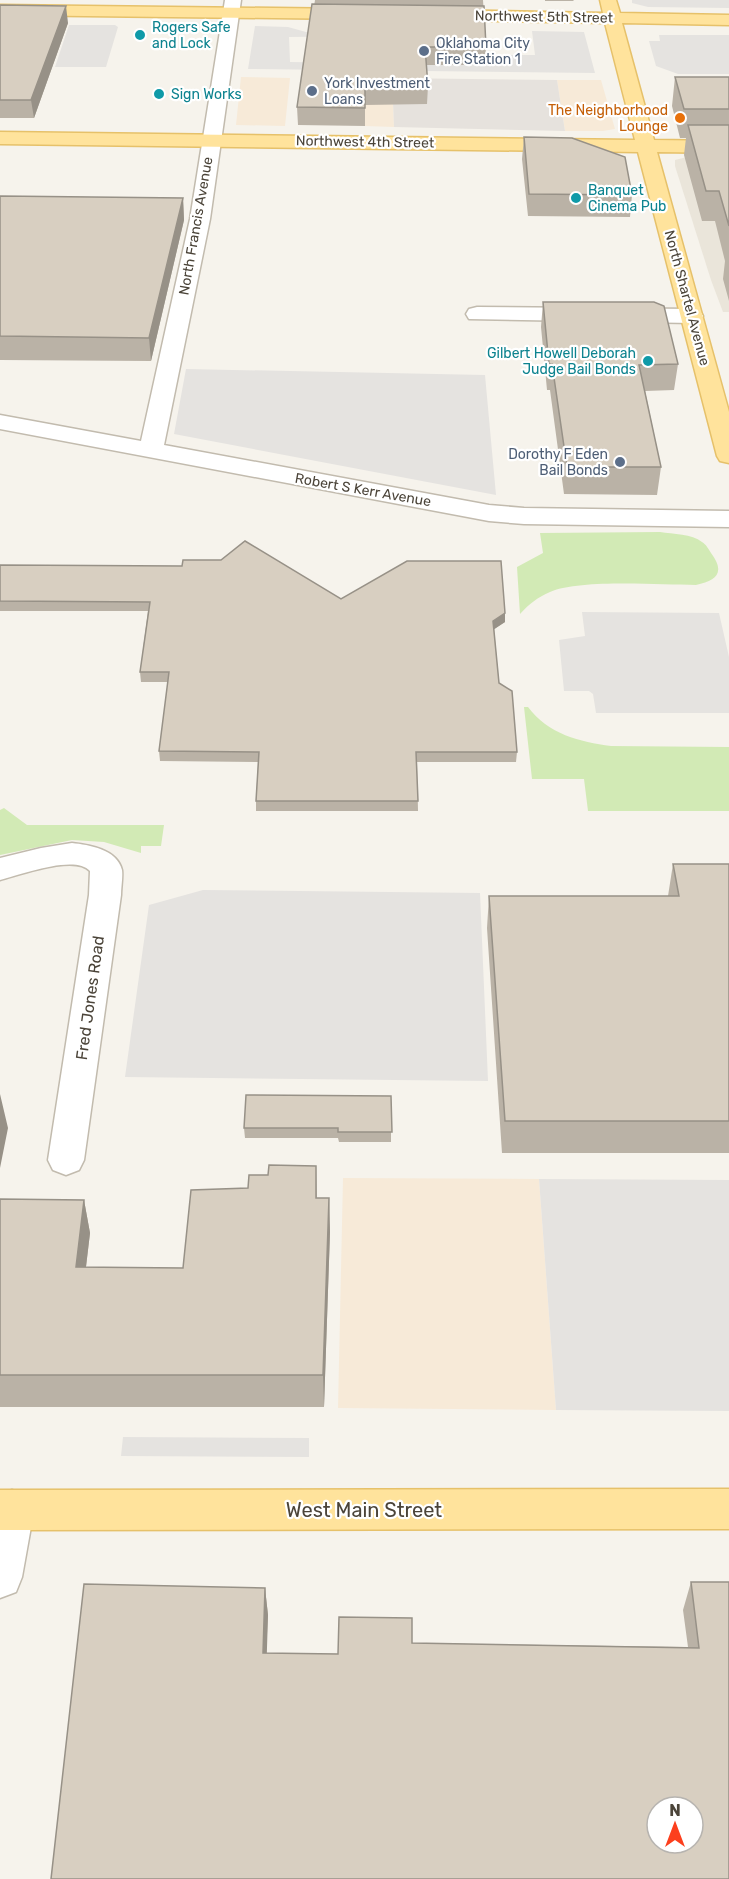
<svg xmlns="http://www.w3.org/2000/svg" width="729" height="1879" viewBox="0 0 729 1879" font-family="Rubik,sans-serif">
  <rect width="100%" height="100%" fill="#f6f3ec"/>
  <path fill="#eae5da" d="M 687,157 L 729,157 L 729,312 L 723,312 L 711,280 L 675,166 L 675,160 Z"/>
  <path fill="#f7ead8" d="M 241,77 L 290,78 L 285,126 L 236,125 Z
    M 392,78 L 394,127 L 365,126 L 365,79 Z
    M 557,80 L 601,80 L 615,129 L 603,131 L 565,131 Z
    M 343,1178 L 539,1179 L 556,1410 L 338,1408 Z"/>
  <path fill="#e6e2dd" d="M 392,78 L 557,80 L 565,131 L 394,127 Z"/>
  <path fill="#d2eab5" d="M 660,532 C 673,534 692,534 702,542 C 706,544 709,550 711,553 C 726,573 716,581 696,585 C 659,585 581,579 550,592 C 538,597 529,604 520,614 L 517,567 L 543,553 L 540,533 Z
    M 524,707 L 528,707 C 548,734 580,742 611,746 L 729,747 L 729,811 L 588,811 L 584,779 L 532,779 Z
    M 4,808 L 27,825 L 164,825 L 161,846 L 141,846 L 141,853 L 104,842 L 72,840 L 0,855 L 0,810 Z"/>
  <path fill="#e5e3e0" d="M 632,0 L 729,0 L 729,8 L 648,7 L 632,3 Z
    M 69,25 L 115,25 L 118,27 L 106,67 L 55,67 Z
    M 255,26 L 288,27 L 306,32 L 376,32 L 375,36 L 289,37 L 290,62 L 494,65 L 495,55 L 535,55 L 532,31 L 584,32 L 595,73 L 248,69 Z
    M 659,35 L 729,35 L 729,74 L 678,74 L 656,66 L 649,41 L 660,41 Z
    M 186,369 L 485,375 L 496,495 L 174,434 Z
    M 582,612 L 719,613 L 729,657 L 729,713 L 596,713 L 593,694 L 589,691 L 564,691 L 559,640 L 585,636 Z
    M 203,890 L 480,893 L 488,1081 L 125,1077 L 149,905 Z
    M 539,1179 L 729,1180 L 729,1411 L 556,1410 Z
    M 123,1437 L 309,1438 L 309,1457 L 121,1456 Z"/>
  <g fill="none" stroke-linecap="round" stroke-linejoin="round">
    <defs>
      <path id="minor" d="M 225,0 L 241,0 L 210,219 L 164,445 L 489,505 L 524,508 L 729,511 L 729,527 L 524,524 L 489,521 L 0,429 L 0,415 L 141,441 L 190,219 Z
        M 477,307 L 692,309 L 700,311 L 703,316 L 700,321 L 692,323 L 469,319 L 466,314 L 469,309 Z
        M 72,843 C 89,845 117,849 122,870 C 123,877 121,887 121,895 L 84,1160 L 79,1170 L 66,1175 L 53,1170 L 48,1160 L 89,895 L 90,871 C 75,854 20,875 0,880 L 0,858 L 41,848 Z
        M 12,1490 L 27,1496 L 34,1510 L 22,1577 L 16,1592 L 0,1598 L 0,1495 Z"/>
      <path id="major" d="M 600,0 L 616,0 L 620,13 L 729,15 L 729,25 L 622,23 L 654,140 L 729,141 L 729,153 L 657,152 L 729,412 L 729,463 L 720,461 L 717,456 L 638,152 L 0,144 L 0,132 L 635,140 L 605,23 L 440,20 L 432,15 L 440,10 L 603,13 Z
        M 0,5 L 355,9 L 363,14 L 355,19 L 0,15 Z
        M 729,1489 L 729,1529 L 0,1530 L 0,1490 Z"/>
    </defs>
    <use href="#minor" stroke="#c2bbae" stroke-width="3"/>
    <use href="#major" stroke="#e6c16a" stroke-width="3"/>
    <use href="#minor" fill="#fff" fill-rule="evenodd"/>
    <use href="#major" fill="#ffe39c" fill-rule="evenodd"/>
  </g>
  <path fill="#bab2a6" d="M 315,0 L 483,0 L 486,47 L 485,65 L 426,65 L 428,86 L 427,104 L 365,105 L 365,126 L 298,125 L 297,107 Z
    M 545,0 L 574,0 L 573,1 L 545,1 Z
    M 0,5 L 68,23 L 34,118 L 0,118 Z
    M 675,77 L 729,77 L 729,301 L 723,279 L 725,261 L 715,221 L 702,221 L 684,155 L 686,138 L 680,138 L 672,106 Z
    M 524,137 L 632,195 L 630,217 L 528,216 L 522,159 Z
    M 0,196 L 183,198 L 184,220 L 151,361 L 0,360 Z
    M 543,302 L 678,364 L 674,390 L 645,391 L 661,467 L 657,495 L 564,494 L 550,390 L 547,390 L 541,327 Z
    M 0,565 L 341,599 L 505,622 L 494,629 L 499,683 L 517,752 L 516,762 L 417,762 L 418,811 L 256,811 L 256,801 L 258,762 L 160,761 L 159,751 L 168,682 L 141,682 L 140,672 L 148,611 L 0,611 Z
    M 673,864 L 729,864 L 729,1153 L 502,1153 L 487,928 L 489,896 L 668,896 Z
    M 391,1096 L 391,1142 L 339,1142 L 338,1138 L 245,1138 L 244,1128 Z
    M 316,1166 L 317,1198 L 329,1198 L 330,1232 L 324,1407 L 0,1407 L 0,1199 L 84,1200 L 90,1233 L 86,1267 L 183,1268 L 248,1188 L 268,1175 Z
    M 691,1582 L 729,1879 L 51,1879 L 265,1588 L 268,1615 L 266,1653 L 338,1654 L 412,1643 L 688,1647 L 683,1610 Z"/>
  <path fill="#979187" d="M 66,6 L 68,23 L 34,118 L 31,100 Z
    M 183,198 L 184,220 L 151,361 L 149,338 Z
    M 505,613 L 505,622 L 493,630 L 493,621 Z
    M 0,1094 L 8,1128 L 0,1168 Z
    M 329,1198 L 330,1232 L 324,1407 L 323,1375 Z
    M 84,1200 L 90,1233 L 82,1300 L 76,1267 Z
    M 265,1588 L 268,1615 L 266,1680 L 263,1653 Z"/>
  <path fill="#d8cfc1" stroke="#979187" stroke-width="1.5" fill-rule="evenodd" d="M 312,4 L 484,6 L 486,47 L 425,47 L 428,86 L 365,86 L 365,108 L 297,107 Z
    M 0,5 L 66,6 L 31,100 L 0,100 Z
    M 675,77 L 729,77 L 729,109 L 684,109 Z
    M 688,125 L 729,125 L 729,226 L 719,191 L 706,191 Z
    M 524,137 L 572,138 L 625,157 L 632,195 L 529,194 Z
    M 0,196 L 183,198 L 149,338 L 0,336 Z
    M 543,302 L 654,302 L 664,306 L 678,364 L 639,365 L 661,467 L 567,467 L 552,364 L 549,364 Z
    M 245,541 L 341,599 L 407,561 L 501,561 L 505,613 L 493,621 L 499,683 L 512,691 L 517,752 L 416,752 L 418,801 L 256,801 L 259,752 L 159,751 L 169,672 L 140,672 L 150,602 L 0,601 L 0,565 L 182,566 L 183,560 L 221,560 Z
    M 673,864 L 729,864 L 729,1121 L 505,1121 L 489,896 L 679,896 Z
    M 246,1095 L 391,1096 L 392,1132 L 338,1132 L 338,1128 L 244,1128 Z
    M 269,1165 L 316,1166 L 316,1198 L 329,1198 L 323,1375 L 0,1375 L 0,1199 L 84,1200 L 76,1267 L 183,1268 L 191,1190 L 248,1188 L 249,1175 L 268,1175 Z
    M 691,1582 L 729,1582 L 729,1879 L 51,1879 L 84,1584 L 265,1588 L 263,1653 L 338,1654 L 339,1617 L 412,1618 L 412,1643 L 699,1648 ZM 657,1807 L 693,1807 L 693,1843 L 657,1843 Z"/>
  <g fill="#0f9aa8" stroke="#fff" stroke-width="2">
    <circle cx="140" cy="35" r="6"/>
    <circle cx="159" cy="94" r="6"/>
    <circle cx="576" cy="198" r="6"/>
    <circle cx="648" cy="361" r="6"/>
  </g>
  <g fill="#5c6f8a" stroke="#fff" stroke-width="2">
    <circle cx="424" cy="51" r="6"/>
    <circle cx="312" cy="91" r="6"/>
    <circle cx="620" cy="462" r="6"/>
  </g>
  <circle fill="#e8710a" stroke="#fff" stroke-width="2" cx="680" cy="118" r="6"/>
  <g text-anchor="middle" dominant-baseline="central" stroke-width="4.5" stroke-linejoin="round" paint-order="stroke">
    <g font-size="14" fill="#4b4439" stroke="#fff">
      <text transform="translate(544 17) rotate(1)">Northwest 5th Street</text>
      <text transform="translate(365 142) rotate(1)">Northwest 4th Street</text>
      <text transform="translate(196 226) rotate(-80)">North Francis Avenue</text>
      <text transform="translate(687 298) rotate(75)">North Shartel Avenue</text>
      <text transform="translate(363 490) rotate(10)">Robert S Kerr Avenue</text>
    </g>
    <g font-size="14" fill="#0d838f" stroke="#fff" text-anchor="start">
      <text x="152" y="27">Rogers Safe<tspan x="152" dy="16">and Lock</tspan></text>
      <text x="171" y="94">Sign Works</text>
      <text x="588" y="190">Banquet<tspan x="588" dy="16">Cinema Pub</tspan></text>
      <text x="636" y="353" text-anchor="end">Gilbert Howell Deborah<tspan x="636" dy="16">Judge Bail Bonds</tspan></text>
    </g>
    <g font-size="14" fill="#4e5e75" stroke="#fff" text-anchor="start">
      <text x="436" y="43">Oklahoma City<tspan x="436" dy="16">Fire Station 1</tspan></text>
      <text x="324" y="83">York Investment<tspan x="324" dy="16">Loans</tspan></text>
      <text x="608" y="454" text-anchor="end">Dorothy F Eden<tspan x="608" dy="16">Bail Bonds</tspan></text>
    </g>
    <g font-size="14" fill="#c56008" stroke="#fff" text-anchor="end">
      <text x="668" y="110">The Neighborhood<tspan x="668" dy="16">Lounge</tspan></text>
    </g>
    <g font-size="16" fill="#4b4439" stroke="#fff">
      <text transform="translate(90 998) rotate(-82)">Fred Jones Road</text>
    </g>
    <g font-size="20" fill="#4b4439" stroke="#fff">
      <text x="364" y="1510">West Main Street</text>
    </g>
  </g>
  <g transform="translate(675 1825)"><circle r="28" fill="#ffffff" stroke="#b7b4b0" stroke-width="1.5"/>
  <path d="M0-4.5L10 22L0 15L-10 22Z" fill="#fc3f1d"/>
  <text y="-9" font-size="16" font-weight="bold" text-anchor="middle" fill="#4b4439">N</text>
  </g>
</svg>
